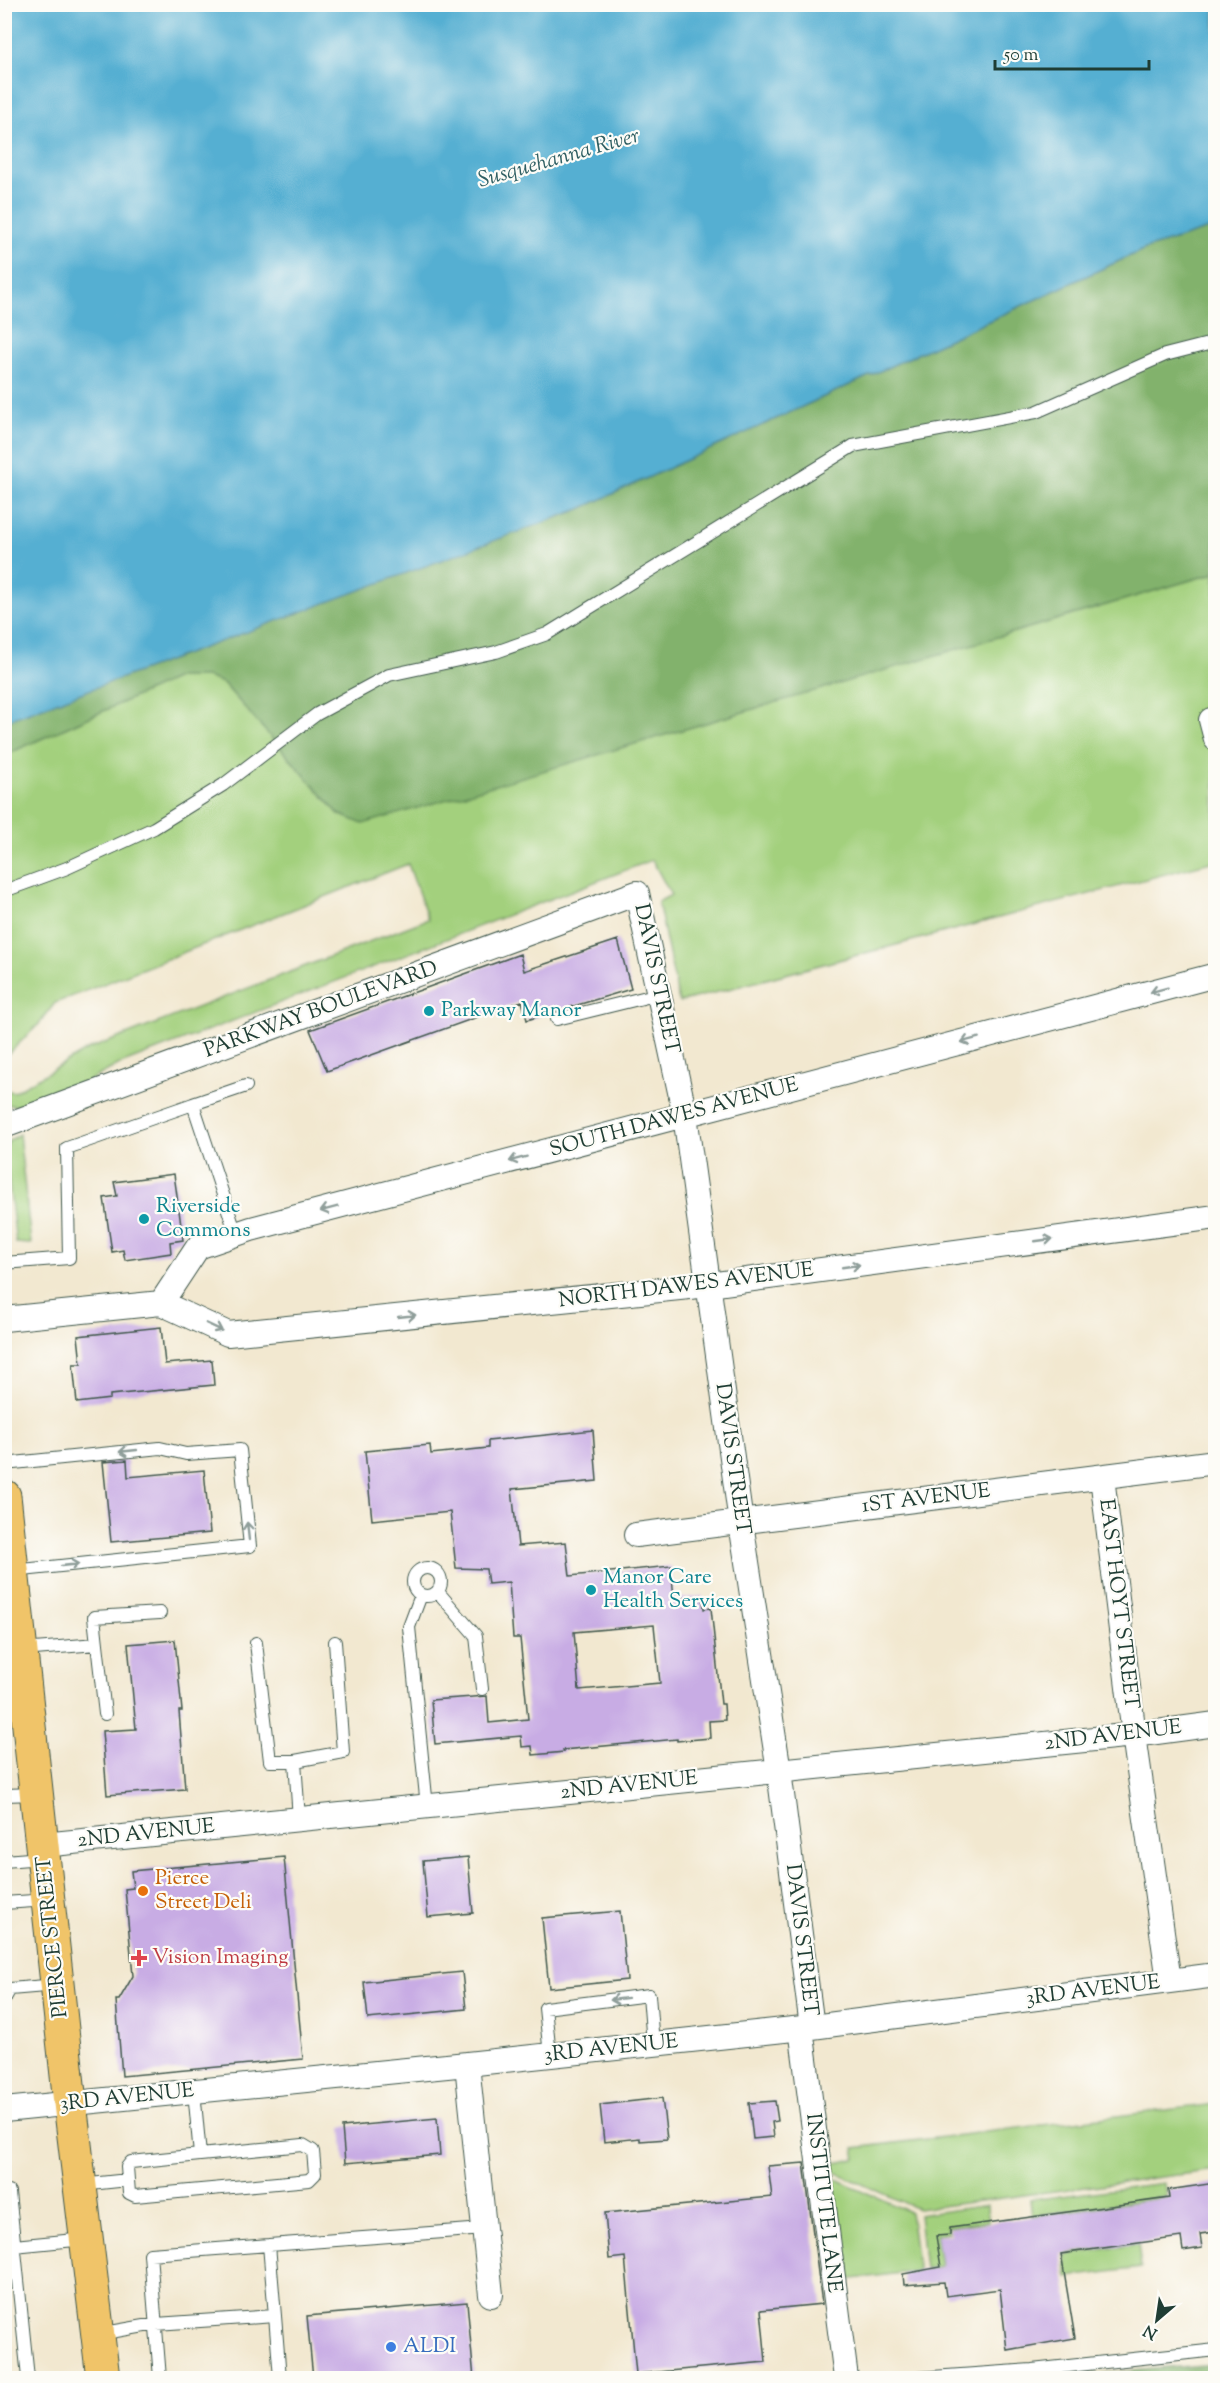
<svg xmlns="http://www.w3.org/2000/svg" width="1220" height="2383" viewBox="0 0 1220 2383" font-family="'Sorts Mill Goudy',serif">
  <rect width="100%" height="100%" fill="#fdfcf7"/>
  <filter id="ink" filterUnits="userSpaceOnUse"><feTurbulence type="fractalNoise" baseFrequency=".0167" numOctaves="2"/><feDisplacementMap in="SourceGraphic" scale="12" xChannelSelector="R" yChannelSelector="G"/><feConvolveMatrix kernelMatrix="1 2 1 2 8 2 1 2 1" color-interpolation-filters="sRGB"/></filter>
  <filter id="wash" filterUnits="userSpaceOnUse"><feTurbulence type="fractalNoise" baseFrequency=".008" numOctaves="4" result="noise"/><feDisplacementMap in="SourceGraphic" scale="24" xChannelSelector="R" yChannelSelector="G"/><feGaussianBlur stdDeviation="1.35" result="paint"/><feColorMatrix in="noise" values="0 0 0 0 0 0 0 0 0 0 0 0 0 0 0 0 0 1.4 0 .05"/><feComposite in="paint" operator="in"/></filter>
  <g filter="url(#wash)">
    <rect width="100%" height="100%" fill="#f2e8d0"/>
    <path fill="#a3d07d" stroke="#618658" stroke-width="1.5" d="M 1215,573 L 1215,861 L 679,1002 L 658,902 L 671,895 L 652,860 L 118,1065 C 89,1080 38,1114 5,1104 L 4,1090 L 14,1092 L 87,1050 L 428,919 L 408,864 L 55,1003 L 40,1023 L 5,1057 L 5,755 L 179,677 L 207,677 L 223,683 L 339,814 L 363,823 Z
      M 19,1134 L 31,1244 L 16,1243 L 5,1150 L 9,1141 Z
      M 1215,2104 L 1215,2170 L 918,2209 L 833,2171 L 830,2151 L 833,2151 L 835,2163 L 856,2159 L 854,2148 Z
      M 834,2178 L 910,2212 L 918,2271 L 845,2280 L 831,2195 L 835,2194 Z
      M 1164,2183 L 1166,2197 L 1032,2216 L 1030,2200 Z
      M 987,2205 L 988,2221 L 947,2227 L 948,2233 L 936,2235 L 940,2266 L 925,2269 L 919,2215 Z
      M 1138,2244 L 1141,2268 L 1068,2277 L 1065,2255 Z"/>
    <path fill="#82b26c" stroke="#507850" stroke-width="1.5" d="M 1215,227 L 1215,573 L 363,824 L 339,814 L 223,683 L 207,677 L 179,677 L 5,755 L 5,721 L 580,509 L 1145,249 Z
      M 1215,2364 L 1215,2378 L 1048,2378 Z"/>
    <path fill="#55afd2" stroke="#3a7683" stroke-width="1.5" d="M 5,4 L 1215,5 L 1215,227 L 1145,249 L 580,509 L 5,721 Z"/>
    <g id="blocks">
      <path fill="#c8ace4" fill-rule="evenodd" d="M 618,940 L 631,989 L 527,1020 L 522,1001 L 327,1071 L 310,1030 L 520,954 L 524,971 Z
        M 174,1174 L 183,1240 L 170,1242 L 171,1253 L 125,1260 L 123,1250 L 112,1252 L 104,1198 L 117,1196 L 114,1182 Z
        M 161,1327 L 165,1364 L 212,1360 L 214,1385 L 110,1395 L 110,1399 L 77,1403 L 73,1364 L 81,1364 L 78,1336 Z
        M 593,1430 L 597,1481 L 512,1489 L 518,1546 L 566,1542 L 570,1576 L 671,1566 L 674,1599 L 703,1596 L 704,1609 L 711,1608 L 721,1704 L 724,1704 L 725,1720 L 709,1721 L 710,1738 L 677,1741 L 677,1739 L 563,1750 L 564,1752 L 533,1755 L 532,1746 L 522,1747 L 521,1736 L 435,1744 L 431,1700 L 487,1696 L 489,1723 L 528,1719 L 520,1638 L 513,1638 L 509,1582 L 488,1584 L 486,1569 L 456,1568 L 450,1512 L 372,1520 L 365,1451 L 430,1445 L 431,1454 L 488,1448 L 488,1441 ZM 654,1625 L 660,1683 L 579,1690 L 574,1632 Z
        M 127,1460 L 128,1477 L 204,1470 L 210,1533 L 111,1542 L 103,1462 Z
        M 175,1640 L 182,1711 L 179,1711 L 185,1789 L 107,1795 L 102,1731 L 136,1729 L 128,1644 Z
        M 284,1857 L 303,2059 L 122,2076 L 116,2000 L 119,2000 L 133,1976 L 125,1889 L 133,1888 L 131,1871 Z
        M 468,1857 L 473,1913 L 428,1917 L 423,1861 Z
        M 620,1911 L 627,1980 L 549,1988 L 542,1918 Z
        M 462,1972 L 466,2009 L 368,2019 L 364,1982 Z
        M 662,2098 L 667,2139 L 640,2141 L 640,2138 L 604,2142 L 600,2105 Z
        M 775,2101 L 778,2121 L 772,2122 L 774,2137 L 753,2139 L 749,2103 Z
        M 437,2118 L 440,2155 L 345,2163 L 342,2127 Z
        M 804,2163 L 822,2304 L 761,2310 L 766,2362 L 636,2374 L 625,2257 L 609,2259 L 605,2213 L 772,2197 L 768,2166 Z
        M 1215,2183 L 1215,2232 L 1200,2234 L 1202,2248 L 1183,2251 L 1181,2237 L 1061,2254 L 1075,2338 L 1007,2350 L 1000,2289 L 946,2296 L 944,2282 L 904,2285 L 903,2274 L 941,2267 L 936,2236 L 950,2235 L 950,2228 L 1169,2198 L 1168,2190 Z
        M 467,2302 L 474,2379 L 313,2379 L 307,2316 Z"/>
    </g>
  </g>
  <g filter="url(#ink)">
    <use href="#blocks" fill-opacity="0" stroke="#3f574b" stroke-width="1.5"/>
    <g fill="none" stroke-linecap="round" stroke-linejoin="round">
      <defs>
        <path id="service" d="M 4,891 L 67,868 L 154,828 L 223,785 L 317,714 L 389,675 L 496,652 L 547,634 L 853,446 L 1036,412 L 1165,355 L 1216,342
          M 557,1019 L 659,994
          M 193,1104 L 246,1086
          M 4,1263 L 69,1258 L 67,1148 L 193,1104 L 236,1234
          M 4,1464 L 160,1448 L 186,1454 L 240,1450 L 250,1546 L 13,1571
          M413 1582a14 14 0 1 1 28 0a14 14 0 1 1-28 0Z
          M 438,1592 L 476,1636 L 482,1689
          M 421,1595 L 409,1627 L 427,1807
          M 256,1643 L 270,1761 L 295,1761 L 299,1819
          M 97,1644 L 94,1617 L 160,1613
          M 22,1650 L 97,1644 L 105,1714
          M 295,1761 L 343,1752 L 335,1642
          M 4,1795 L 36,1794
          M 4,1861 L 42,1858
          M 4,1903 L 48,1900
          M 4,2000 L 10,1989 L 57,1985
          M 550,2055 L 545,2008 L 649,1995 L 653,2044
          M 194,2091 L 200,2155 L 131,2162 L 127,2167 L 129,2193 L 135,2196 L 309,2180 L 315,2174 L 313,2151 L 303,2145 L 200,2155
          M 81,2185 L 128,2180
          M 4,2192 L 9,2192 L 28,2378
          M 4,2247 L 85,2239
          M 275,2316 L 280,2378
          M 99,2334 L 156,2324 L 275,2316 L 269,2245 L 484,2229
          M 160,2378 L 150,2254 L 269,2245
          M 918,2378 L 1032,2370 L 1216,2350"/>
        <path id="minor" d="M 1211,720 L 1216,739
          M 4,1126 L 637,893 L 685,1115 L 741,1523 L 779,1771 L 812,2027
          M 161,1303 L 198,1247 L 251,1229 L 1216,975
          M 161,1303 L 228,1334 L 709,1285 L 1216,1217
          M 4,1319 L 161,1303
          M 1102,1477 L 1134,1735 L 1169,1981
          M 636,1535 L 1216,1462
          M 43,1845 L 1134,1735 L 1216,1724
          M 801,2028 L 846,2378
          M 467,2064 L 491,2295
          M 4,2110 L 467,2064 L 812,2027 L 1216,1975"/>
        <path id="primary" d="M 4,1496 L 70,2103 L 103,2378"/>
      </defs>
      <use href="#service" stroke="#3f574b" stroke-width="14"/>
      <use href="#minor" stroke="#3f574b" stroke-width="26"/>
      <use href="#primary" stroke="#3f574b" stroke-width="35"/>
      <use href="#service" stroke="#fff" stroke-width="12"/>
      <use href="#minor" stroke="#fff" stroke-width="24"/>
      <use href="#primary" stroke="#f0c469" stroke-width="33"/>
    </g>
    <defs><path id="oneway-shaft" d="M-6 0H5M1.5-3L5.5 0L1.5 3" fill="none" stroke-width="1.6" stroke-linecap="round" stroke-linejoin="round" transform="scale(1.5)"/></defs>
    <g stroke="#8f9e9a">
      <use href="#oneway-shaft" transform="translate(1159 990) rotate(165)"/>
      <use href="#oneway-shaft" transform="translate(970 1040) rotate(165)"/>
      <use href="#oneway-shaft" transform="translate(518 1159) rotate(165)"/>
      <use href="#oneway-shaft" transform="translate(329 1209) rotate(165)"/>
      <use href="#oneway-shaft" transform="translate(1044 1240) rotate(-8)"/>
      <use href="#oneway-shaft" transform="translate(851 1266) rotate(-8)"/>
      <use href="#oneway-shaft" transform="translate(407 1316) rotate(-6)"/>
      <use href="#oneway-shaft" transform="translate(214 1327) rotate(25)"/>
      <use href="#oneway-shaft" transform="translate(128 1451) rotate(174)"/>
      <use href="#oneway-shaft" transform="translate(248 1531) rotate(-96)"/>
      <use href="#oneway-shaft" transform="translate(70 1565) rotate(-6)"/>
      <use href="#oneway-shaft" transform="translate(619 1999) rotate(173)"/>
    </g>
  </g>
  <g fill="#0f9aa8" stroke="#fdfcf7" stroke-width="2">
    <circle cx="429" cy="1011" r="6"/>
    <circle cx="144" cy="1219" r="6"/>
    <circle cx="591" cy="1590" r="6"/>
  </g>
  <circle fill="#e8710a" stroke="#fdfcf7" stroke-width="2" cx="143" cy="1891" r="6"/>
  <path fill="#e0444e" stroke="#fdfcf7" stroke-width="2" d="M136 1949h6v6h6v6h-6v6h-6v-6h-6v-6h6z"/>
  <circle fill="#3f7fe0" stroke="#fdfcf7" stroke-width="2" cx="391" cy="2347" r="6"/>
  <g text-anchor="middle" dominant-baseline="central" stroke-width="4.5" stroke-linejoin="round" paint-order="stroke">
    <g font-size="21" fill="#1f3d34" stroke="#fdfcf7">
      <text transform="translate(656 979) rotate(78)">DAVIS STREET</text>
      <text transform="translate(321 1010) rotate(-20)">PARKWAY BOULEVARD</text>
      <text transform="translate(674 1118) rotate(-15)">SOUTH DAWES AVENUE</text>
      <text transform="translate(686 1286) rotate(-7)">NORTH DAWES AVENUE</text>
      <text transform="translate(732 1459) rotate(82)">DAVIS STREET</text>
      <text transform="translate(926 1499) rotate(-7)">1ST AVENUE</text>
      <text transform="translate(1118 1604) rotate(83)">EAST HOYT STREET</text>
      <text transform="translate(1113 1736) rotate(-7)">2ND AVENUE</text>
      <text transform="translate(629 1786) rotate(-6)">2ND AVENUE</text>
      <text transform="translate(146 1834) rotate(-6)">2ND AVENUE</text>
      <text transform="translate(53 1937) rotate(-96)">PIERCE STREET</text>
      <text transform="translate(801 1940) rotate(83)">DAVIS STREET</text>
      <text transform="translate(1093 1991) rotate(-7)">3RD AVENUE</text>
      <text transform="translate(611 2049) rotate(-6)">3RD AVENUE</text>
      <text transform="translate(127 2098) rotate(-6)">3RD AVENUE</text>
      <text transform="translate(823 2203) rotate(83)">INSTITUTE LANE</text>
    </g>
    <g font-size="21" fill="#0d838f" stroke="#fdfcf7" text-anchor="start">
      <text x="441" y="1011">Parkway Manor</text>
      <text x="156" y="1207">Riverside<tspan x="156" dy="24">Commons</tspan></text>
      <text x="603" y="1578">Manor Care<tspan x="603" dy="24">Health Services</tspan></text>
    </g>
    <g font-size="21" fill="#c56008" stroke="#fdfcf7" text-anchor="start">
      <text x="155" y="1879">Pierce<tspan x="155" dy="24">Street Deli</tspan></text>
    </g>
    <g font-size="21" fill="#be3a42" stroke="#fdfcf7" text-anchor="start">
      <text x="152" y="1958">Vision Imaging</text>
    </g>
    <g font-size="21" fill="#366cbe" stroke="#fdfcf7" text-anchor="start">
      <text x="403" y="2347">ALDI</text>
    </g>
    <g font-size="22" font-style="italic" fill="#2f5f63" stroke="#fdfcf7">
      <text transform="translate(559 159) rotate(-16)">Susquehanna River</text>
    </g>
  </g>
  <rect width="1220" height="2383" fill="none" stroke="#fdfcf7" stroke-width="24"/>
  <g transform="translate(1157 2320) rotate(209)" stroke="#fdfcf7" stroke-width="4.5" paint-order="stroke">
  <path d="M0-4.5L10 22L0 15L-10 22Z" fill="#1f3d34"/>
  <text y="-9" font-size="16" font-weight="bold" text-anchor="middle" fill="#1f3d34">N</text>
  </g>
  <path d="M995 60v9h154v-9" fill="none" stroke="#1f3d34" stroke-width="3"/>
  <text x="1004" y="60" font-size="18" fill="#1f3d34" stroke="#fdfcf7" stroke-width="4.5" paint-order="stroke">50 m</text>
</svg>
